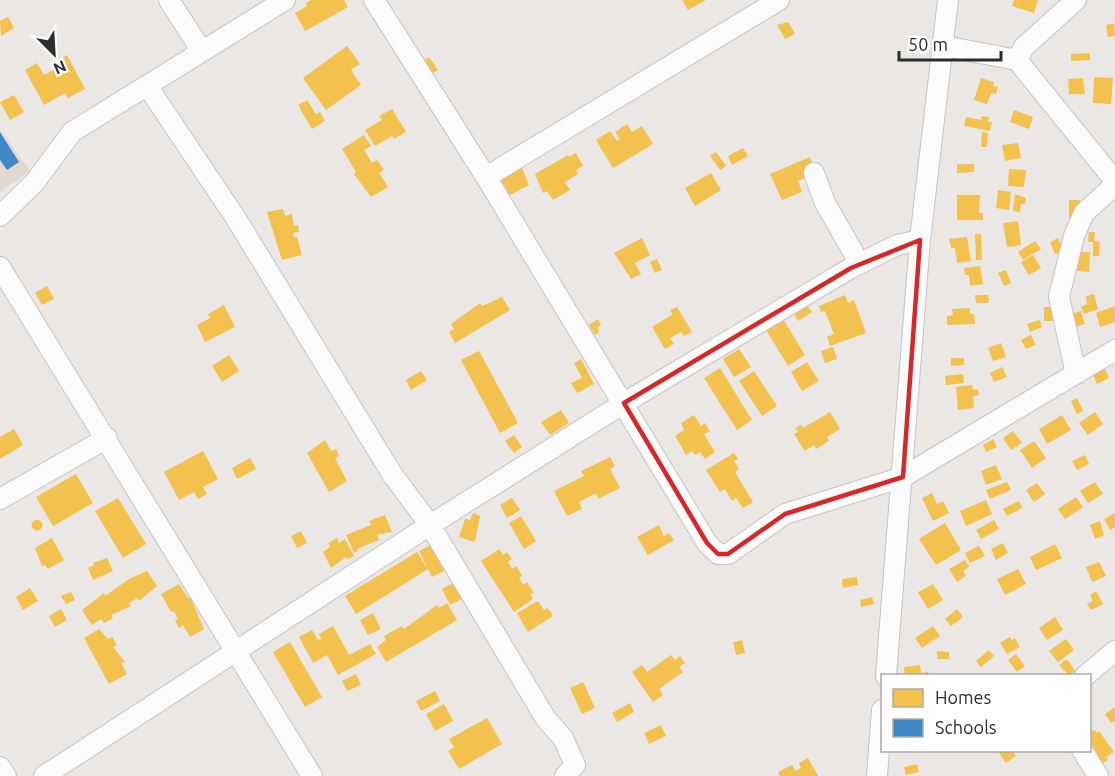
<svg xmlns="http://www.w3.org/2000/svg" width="1115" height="776" viewBox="0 0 1115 776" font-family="Ubuntu,sans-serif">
  <rect width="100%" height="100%" fill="#eae7e4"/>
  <path fill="#e1d8d1" d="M 0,130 L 30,171 L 0,192 Z"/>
  <path fill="#f2c14e" d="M 311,0 L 344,0 L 348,7 L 305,31 L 295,13 L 307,6 L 306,3 Z
    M 682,0 L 706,0 L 688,10 Z
    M 1014,0 L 1038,0 L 1034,13 L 1012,6 Z
    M 8,17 L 14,28 L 1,36 L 0,21 Z
    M 788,22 L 795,34 L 785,39 L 777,25 Z
    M 1114,23 L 1115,36 L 1108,37 L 1106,25 Z
    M 347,46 L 360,64 L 351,70 L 361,85 L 326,110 L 303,78 Z
    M 1090,53 L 1090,60 L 1071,61 L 1071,54 Z
    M 67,55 L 85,89 L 68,98 L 65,93 L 44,105 L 25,70 L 37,63 L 44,75 L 55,69 L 51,63 Z
    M 429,57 L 438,70 L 430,74 L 422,61 Z
    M 1094,77 L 1113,78 L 1111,104 L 1093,103 Z
    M 981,78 L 994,82 L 993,86 L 998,87 L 996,94 L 991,93 L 987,104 L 974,100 Z
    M 1083,78 L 1085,94 L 1069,94 L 1068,79 Z
    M 14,95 L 24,112 L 10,120 L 0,102 Z
    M 307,100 L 316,114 L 320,112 L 325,121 L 312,129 L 298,105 Z
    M 392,109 L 406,132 L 394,139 L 392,136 L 375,146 L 365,130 L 382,120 L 379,116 Z
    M 1014,110 L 1033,117 L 1029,129 L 1010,122 Z
    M 982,116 L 989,117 L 988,122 L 992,122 L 990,131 L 964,126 L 966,117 L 981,120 Z
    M 627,124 L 632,132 L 642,126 L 653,144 L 613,168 L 596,140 L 610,131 L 617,141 L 620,139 L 615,132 Z
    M 982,132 L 988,133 L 987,147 L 981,147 Z
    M 364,135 L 371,146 L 364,150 L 372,163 L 377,160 L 384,170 L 379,173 L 388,187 L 371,197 L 354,174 L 356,172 L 342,149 Z
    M 1018,143 L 1021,158 L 1005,161 L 1002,145 Z
    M 743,148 L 748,156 L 732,165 L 728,156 Z
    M 716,152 L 726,166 L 720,170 L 710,156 Z
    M 576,153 L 583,166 L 576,170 L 578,174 L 565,182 L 570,190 L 553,200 L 547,191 L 543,193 L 535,174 L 568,155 L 569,157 Z
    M 810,157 L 813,165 L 813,174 L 798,181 L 802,192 L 782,200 L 770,174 Z
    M 957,164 L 974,164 L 974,172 L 957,173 Z
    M 522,168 L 529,185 L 510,195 L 501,180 Z
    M 1009,169 L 1026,170 L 1024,187 L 1008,186 Z
    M 711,173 L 721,190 L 695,206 L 685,188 Z
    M 998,190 L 1011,192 L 1009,210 L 996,208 Z
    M 1015,194 L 1026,198 L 1025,204 L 1021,204 L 1020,212 L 1013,211 Z
    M 957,195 L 980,195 L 979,213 L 983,213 L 983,220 L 957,220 Z
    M 1069,200 L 1080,200 L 1080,218 L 1069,218 Z
    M 283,209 L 285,216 L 292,214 L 294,226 L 298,225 L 299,232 L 293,233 L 294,238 L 297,237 L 302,255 L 282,260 L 267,212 Z
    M 1018,221 L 1021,245 L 1007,247 L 1003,223 Z
    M 1089,232 L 1095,232 L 1094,241 L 1100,242 L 1099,256 L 1093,256 L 1093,242 L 1088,242 Z
    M 975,234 L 981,234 L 982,260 L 976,260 Z
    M 967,237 L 971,261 L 957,263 L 955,248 L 951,248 L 949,239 Z
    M 642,238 L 650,255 L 635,263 L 641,274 L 631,279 L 614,253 Z
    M 1058,238 L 1063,251 L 1055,254 L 1050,242 Z
    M 1035,241 L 1041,249 L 1023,260 L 1018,252 Z
    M 1078,252 L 1090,252 L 1089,272 L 1077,271 Z
    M 1033,255 L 1041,268 L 1029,275 L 1021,262 Z
    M 657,259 L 662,270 L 655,273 L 650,262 Z
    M 980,266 L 983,284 L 970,286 L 969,275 L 965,275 L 964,268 Z
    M 1006,270 L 1011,283 L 1004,286 L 998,273 Z
    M 47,286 L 54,299 L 42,305 L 35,293 Z
    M 1094,294 L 1098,309 L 1084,314 L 1081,307 L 1087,304 L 1086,296 Z
    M 845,295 L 848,303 L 854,300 L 866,333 L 830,346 L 827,337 L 834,334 L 825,311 L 821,312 L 819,306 Z
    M 975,295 L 988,295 L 989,303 L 976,303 Z
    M 502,297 L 510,310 L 455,343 L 449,332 L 454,329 L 451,324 L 480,303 L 482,306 Z
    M 224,305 L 235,327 L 205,342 L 197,325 L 210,318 L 208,314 Z
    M 807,305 L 812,312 L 798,321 L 794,314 Z
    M 1115,306 L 1115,322 L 1100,327 L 1096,313 Z
    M 677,307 L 692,332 L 684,336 L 681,332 L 670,338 L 674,344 L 665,349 L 652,327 L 673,314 L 670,310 Z
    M 1044,307 L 1057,307 L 1057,321 L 1044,321 Z
    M 970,308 L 970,314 L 974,314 L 975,324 L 947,325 L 947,316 L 953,315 L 952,309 Z
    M 1081,311 L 1085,324 L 1071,328 L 1067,315 Z
    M 598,319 L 601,325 L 597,328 L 599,332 L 595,335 L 589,325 Z
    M 783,319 L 805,355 L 788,366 L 766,330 Z
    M 1040,320 L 1042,327 L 1030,332 L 1027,324 Z
    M 1031,335 L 1036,345 L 1026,349 L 1021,340 Z
    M 1001,343 L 1006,357 L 993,361 L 988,348 Z
    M 833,347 L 837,359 L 825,363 L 821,351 Z
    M 739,349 L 751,367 L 734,377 L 723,359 Z
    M 479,351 L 518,423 L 500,433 L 461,360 Z
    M 229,355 L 239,371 L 222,382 L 212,366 Z
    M 951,358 L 964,358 L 964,365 L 951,366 Z
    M 581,359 L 594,384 L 577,393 L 571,383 L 582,378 L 574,363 Z
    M 807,362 L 819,381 L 802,391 L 791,372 Z
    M 1002,367 L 1007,377 L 994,382 L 990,373 Z
    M 720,368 L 752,420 L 737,430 L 704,378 Z
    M 1105,369 L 1109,378 L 1097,384 L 1093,375 Z
    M 421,371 L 427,380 L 411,390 L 406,380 Z
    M 754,371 L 777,406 L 762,416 L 739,381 Z
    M 963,374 L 964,383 L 946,385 L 945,376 Z
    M 972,385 L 973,390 L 978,389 L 979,395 L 973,396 L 974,408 L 958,410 L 956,387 Z
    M 1077,398 L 1083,411 L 1077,414 L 1071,401 Z
    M 561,410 L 569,423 L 550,435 L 541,422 Z
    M 830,412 L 840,429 L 827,437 L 829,441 L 816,449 L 814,445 L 805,451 L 794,434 L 798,432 L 795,428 L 801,425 L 803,428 Z
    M 1095,412 L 1103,424 L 1088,435 L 1079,423 Z
    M 694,415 L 701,426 L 705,423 L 710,431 L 704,434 L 715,452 L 705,459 L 700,452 L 695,455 L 692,451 L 686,455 L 675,436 L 684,430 L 681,423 Z
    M 1062,415 L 1071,430 L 1047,444 L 1039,429 Z
    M 14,429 L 23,445 L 0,459 L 0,437 Z
    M 1013,431 L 1022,443 L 1011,450 L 1003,438 Z
    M 514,435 L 522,447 L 514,453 L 505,441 Z
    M 993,439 L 997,447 L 986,452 L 983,445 Z
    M 325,440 L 331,451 L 336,449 L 339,456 L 335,458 L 347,481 L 329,492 L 307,453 Z
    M 1034,441 L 1046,458 L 1032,468 L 1020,450 Z
    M 203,451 L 218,479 L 203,487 L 207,494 L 198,499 L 194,492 L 179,500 L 164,472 Z
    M 734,453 L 738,459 L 734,461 L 739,469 L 735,472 L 753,502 L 743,508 L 736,498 L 732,501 L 725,489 L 720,492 L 706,470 Z
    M 1085,455 L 1089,464 L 1077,470 L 1072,461 Z
    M 610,457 L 615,466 L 610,469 L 620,488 L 598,499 L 596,493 L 579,502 L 582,509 L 567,516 L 554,491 L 584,476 L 581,471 Z
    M 250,458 L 256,469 L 237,479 L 232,468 Z
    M 996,465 L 1002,479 L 986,485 L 981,471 Z
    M 76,474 L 93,503 L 53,526 L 36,497 Z
    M 1007,482 L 1011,490 L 990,499 L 986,490 Z
    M 1095,482 L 1103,494 L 1088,503 L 1080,491 Z
    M 1037,483 L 1045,494 L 1034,502 L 1026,490 Z
    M 932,493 L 937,504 L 943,501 L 949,513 L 933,521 L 922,498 Z
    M 1076,497 L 1083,507 L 1065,519 L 1058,509 Z
    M 118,498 L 146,544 L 123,558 L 95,511 Z
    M 512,498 L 520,510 L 507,518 L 500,505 Z
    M 986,500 L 992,514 L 966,526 L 960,511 Z
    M 1019,501 L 1022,508 L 1007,516 L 1003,509 Z
    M 473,513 L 480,516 L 475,542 L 459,537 L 465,519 L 470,520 Z
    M 1115,513 L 1115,527 L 1110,530 L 1104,519 Z
    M 385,515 L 392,532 L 377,535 L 379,540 L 357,549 L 358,551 L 354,553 L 346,535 L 371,525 L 369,521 Z
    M 521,516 L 536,541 L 524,549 L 509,523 Z
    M31.5 525a5.5 5.5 0 1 1 11 0a5.5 5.5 0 1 1-11 0Z
    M 994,520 L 999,529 L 981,539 L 976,530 Z
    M 1100,521 L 1104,535 L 1095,539 L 1090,525 Z
    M 945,523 L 961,550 L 936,565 L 919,539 Z
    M 659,525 L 664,536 L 669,533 L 674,540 L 648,555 L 637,537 Z
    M 301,531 L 307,543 L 297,548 L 291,536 Z
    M 52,538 L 64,560 L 48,569 L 45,565 L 42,566 L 35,548 Z
    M 337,538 L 339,543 L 345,539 L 354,556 L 347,559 L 346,557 L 331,568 L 323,552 L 330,547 L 328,543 Z
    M 1003,543 L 1008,553 L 996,560 L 991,549 Z
    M 1055,544 L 1062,558 L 1036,570 L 1030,557 Z
    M 431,545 L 444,571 L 432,577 L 419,551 Z
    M 979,546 L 985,556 L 970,563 L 965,553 Z
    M 499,549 L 503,555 L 507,552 L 512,559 L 508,562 L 512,569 L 516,566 L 522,576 L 519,578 L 523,585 L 527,582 L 534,593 L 530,594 L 533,599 L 514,612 L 481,561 Z
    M 417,552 L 428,569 L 356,614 L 345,596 Z
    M 107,558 L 113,571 L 93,580 L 88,568 L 94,565 L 93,563 Z
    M 965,560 L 969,567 L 963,571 L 966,576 L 957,582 L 949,569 Z
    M 1099,562 L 1106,576 L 1092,582 L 1086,567 Z
    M 1018,569 L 1026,584 L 1005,595 L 997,579 Z
    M 147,571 L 157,586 L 139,601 L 137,598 L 129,603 L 131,606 L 111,615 L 113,618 L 104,623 L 101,619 L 92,625 L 82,610 L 104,593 L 105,596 L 129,579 Z
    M 857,577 L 858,585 L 843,588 L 842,579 Z
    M 453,583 L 462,599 L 450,605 L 442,589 Z
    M 179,584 L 188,598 L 190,597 L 204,629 L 190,637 L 183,625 L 179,628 L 175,620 L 178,619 L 174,611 L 171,612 L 161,594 Z
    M 933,584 L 943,600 L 928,609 L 918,592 Z
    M 30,588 L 38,601 L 23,610 L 16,597 Z
    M 1096,591 L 1103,604 L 1091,610 L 1087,604 L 1093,601 L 1090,595 Z
    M 71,592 L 75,600 L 66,604 L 61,596 Z
    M 872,597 L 874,604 L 861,607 L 860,600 Z
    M 538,601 L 544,610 L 548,608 L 553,616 L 528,632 L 517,613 Z
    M 447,603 L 457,620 L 386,662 L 377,647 L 386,640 L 384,636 L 402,626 L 404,629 L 437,605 L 439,608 Z
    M 61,609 L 67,620 L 55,627 L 49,616 Z
    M 957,609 L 963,617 L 951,626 L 945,619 Z
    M 373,613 L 381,629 L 368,635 L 360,620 Z
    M 1055,617 L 1063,630 L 1047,640 L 1039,628 Z
    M 333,626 L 349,655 L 370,644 L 376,654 L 338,675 L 327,655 L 313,663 L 299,637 L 312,630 L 318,640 L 321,639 L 319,634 Z
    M 933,626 L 940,636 L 922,648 L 915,638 Z
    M 99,629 L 108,639 L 112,637 L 117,645 L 113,647 L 125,662 L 121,663 L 127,674 L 109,684 L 84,638 Z
    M 1010,637 L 1012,640 L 1015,638 L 1020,647 L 1007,654 L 1000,643 Z
    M 1066,639 L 1074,650 L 1058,662 L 1049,651 Z
    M 742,640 L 745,653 L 736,655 L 733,642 Z
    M 290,642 L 322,697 L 305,707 L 273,652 Z
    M 989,650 L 994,656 L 981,667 L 976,661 Z
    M 937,651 L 949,652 L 949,659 L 937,659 Z
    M 1016,654 L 1025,666 L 1017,672 L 1008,660 Z
    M 671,655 L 675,660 L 680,656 L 685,663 L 679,667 L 683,672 L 659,689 L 663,695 L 653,702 L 632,672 L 642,665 L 647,672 Z
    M 1067,659 L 1075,671 L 1069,676 L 1059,665 Z
    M 920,665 L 921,673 L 928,672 L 929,676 L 905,676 L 904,667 Z
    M 356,674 L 361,685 L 347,691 L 342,681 Z
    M 583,682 L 595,708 L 582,714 L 570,688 Z
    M 435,691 L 440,701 L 421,711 L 416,701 Z
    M 630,703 L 634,712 L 617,722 L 612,713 Z
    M 444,704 L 453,721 L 435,731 L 426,714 Z
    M 1115,707 L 1115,721 L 1111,723 L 1105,714 Z
    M 487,718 L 502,744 L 459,769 L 448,751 L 454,747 L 449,739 Z
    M 661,725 L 666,736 L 649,744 L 644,733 Z
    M 1090,730 L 1091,732 L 1095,730 L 1097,733 L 1099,731 L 1114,752 L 1106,757 L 1108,760 L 1103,763 L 1102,760 L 1097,764 L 1090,750 Z
    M 1003,750 L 1012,750 L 1016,756 L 1006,763 L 999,753 Z
    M 808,758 L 818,776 L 780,776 L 778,772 L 792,765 L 795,771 L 801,768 L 799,763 Z
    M 917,764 L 919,772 L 906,775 L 904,767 Z"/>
  <path fill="#3f88c5" d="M 0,132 L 19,162 L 7,170 L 0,160 Z"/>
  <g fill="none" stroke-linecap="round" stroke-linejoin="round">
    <defs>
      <path id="minor" d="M 169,0 L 201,50
        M 374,0 L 486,177 L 707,543 L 718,554 L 728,554 L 785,514 L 903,477 L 1115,350
        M 944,46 L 1017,60 L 1115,181
        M 1017,60 L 1024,47 L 1076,0
        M 148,87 L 237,220 L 392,474 L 430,525 L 546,719 L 563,738 L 575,765 L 565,776
        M 814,173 L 825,203 L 860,264
        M 486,177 L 779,0
        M 0,216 L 35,182 L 72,132 L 285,0
        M 0,267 L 312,776
        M 1076,374 L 1059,297 L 1074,236 L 1084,213 L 1115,185
        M 0,499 L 107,438
        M 886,676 L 920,240 L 948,0
        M 1085,676 L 1115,651
        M 1082,750 L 1098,776
        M 0,767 L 6,776
        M 44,776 L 430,525 L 624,403 L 851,268 L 897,245 L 920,240
        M 877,776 L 882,710"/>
    </defs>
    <use href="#minor" stroke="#c5c4c4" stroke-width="22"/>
    <use href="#minor" stroke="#fcfbfb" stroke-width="20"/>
  </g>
  <path fill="none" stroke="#d62828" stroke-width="4.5" stroke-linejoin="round" d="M 920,240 L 903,477 L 785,514 L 728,554 L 718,554 L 707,543 L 624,403 L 851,268 Z"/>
  <rect x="881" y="674" width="210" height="78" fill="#ffffff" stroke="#ababab" stroke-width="1.5"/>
  <rect x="893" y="689" width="30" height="18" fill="#f2c14e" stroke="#ababab" stroke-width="1.5"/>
  <text x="935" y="704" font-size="18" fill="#2d2d2d">Homes</text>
  <rect x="893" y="719" width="30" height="18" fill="#3f88c5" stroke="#ababab" stroke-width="1.5"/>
  <text x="935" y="734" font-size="18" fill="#2d2d2d">Schools</text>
  <g transform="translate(54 54) rotate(156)" stroke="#ffffff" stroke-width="4.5" paint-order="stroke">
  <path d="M0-4.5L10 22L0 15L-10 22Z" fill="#2d2d2d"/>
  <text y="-9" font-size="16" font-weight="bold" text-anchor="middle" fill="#2d2d2d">N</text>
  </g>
  <path d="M899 51v9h102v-9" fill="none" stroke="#2d2d2d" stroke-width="3"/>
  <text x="908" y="51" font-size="18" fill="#2d2d2d" stroke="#ffffff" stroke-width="4.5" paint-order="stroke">50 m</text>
</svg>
